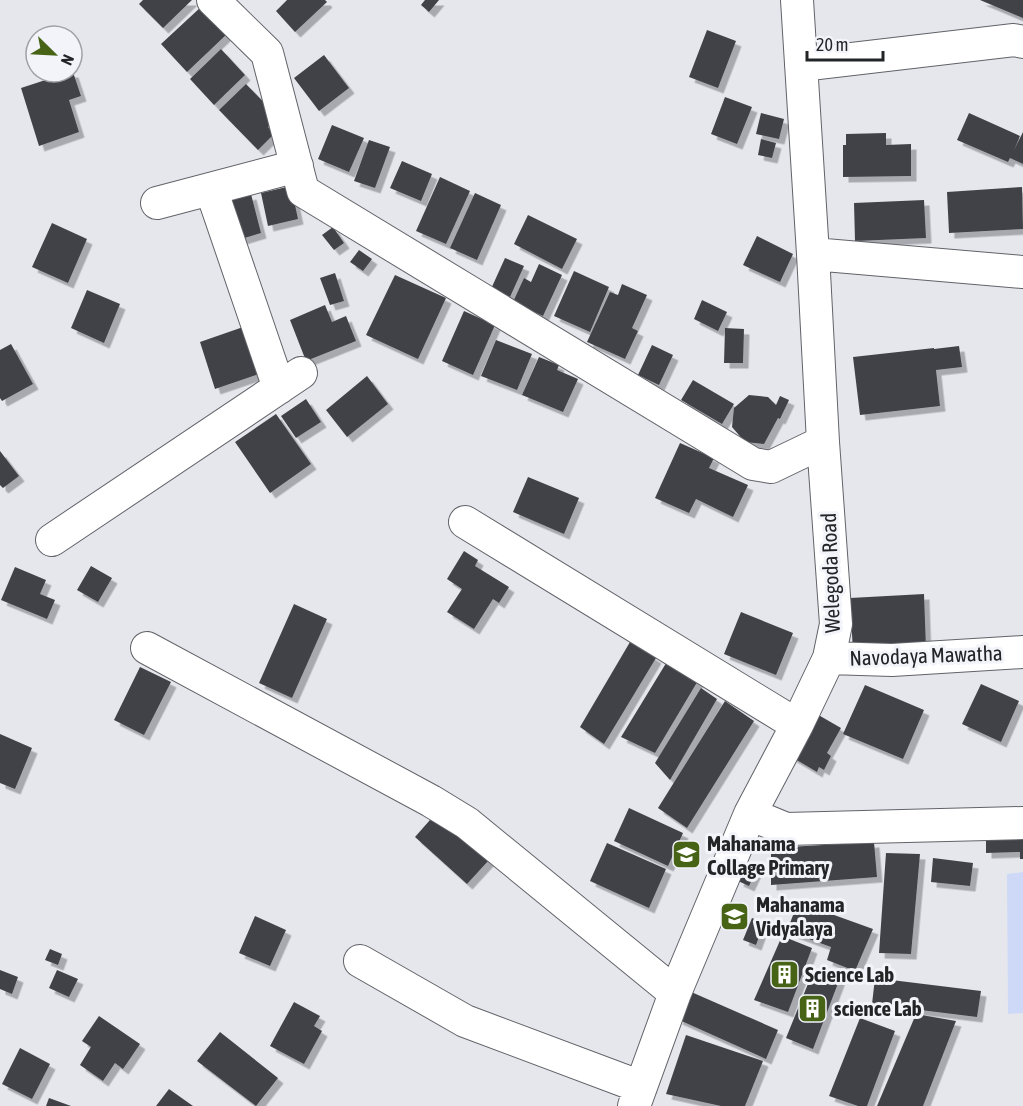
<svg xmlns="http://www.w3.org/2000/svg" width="1023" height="1106" viewBox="0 0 1023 1106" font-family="'Asap Condensed',sans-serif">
  <defs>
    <filter id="shadow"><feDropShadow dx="5.5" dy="5.5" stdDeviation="0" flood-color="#0004"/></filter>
  </defs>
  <rect width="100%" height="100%" fill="#e5e7ed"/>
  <path fill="#cdd9f6" d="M 1023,872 L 1023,1013 L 1008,1014 L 1007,874 Z"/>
  <path fill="#414347" filter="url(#shadow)" d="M 143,0 L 192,0 L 163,28 L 139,4 Z
    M 287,0 L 325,0 L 327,2 L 295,32 L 276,11 Z
    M 425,0 L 439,0 L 429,12 L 421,5 Z
    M 980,0 L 1023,0 L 1023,18 Z
    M 202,6 L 227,34 L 187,72 L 161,44 Z
    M 707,30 L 736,41 L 718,88 L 689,77 Z
    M 221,49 L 245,75 L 214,105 L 190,79 Z
    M 324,55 L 349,88 L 319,111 L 294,78 Z
    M 70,72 L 73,72 L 81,96 L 69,100 L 79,132 L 39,146 L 21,88 Z
    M 246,84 L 278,117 L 268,127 L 274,134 L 258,150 L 219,110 Z
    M 725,97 L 752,107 L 737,144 L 711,134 Z
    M 761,113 L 784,119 L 779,139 L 756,134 Z
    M 969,113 L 1020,136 L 1014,150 L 1023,132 L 1023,164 L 1010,158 L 1008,162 L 957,140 Z
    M 332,125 L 364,138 L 349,172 L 318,159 Z
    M 886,133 L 886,145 L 911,144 L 911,176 L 843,177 L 843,145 L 846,145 L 846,134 Z
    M 761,139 L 776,143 L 772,158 L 758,155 Z
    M 369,140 L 390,147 L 375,188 L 354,181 Z
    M 402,161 L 432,174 L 421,201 L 390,188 Z
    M 440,177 L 470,191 L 446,244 L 416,231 Z
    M 291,186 L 298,219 L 268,226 L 261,193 Z
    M 1022,187 L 1023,229 L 949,233 L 947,192 Z
    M 475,193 L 501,205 L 477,260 L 450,248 Z
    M 251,194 L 261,233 L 238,240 L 228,200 Z
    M 924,200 L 926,238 L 855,241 L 854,203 Z
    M 528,215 L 577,239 L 562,269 L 514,244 Z
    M 52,223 L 87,239 L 68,283 L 32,267 Z
    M 333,227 L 344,243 L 334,250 L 322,235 Z
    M 757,236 L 793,254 L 780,282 L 743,265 Z
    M 359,250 L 372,259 L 363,271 L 350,262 Z
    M 505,258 L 524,266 L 510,297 L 491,289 Z
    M 539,264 L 562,275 L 543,316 L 513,302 L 524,278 L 531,282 Z
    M 574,271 L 609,287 L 590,332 L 554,316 Z
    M 335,273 L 344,301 L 330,305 L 320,278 Z
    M 395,275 L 446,298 L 418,359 L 366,335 Z
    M 622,284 L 647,295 L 632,328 L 638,331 L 625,359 L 587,342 L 610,292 L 618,295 Z
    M 87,290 L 120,304 L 104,343 L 71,328 Z
    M 702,300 L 727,312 L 718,331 L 694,319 Z
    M 325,305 L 332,322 L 346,316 L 356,341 L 306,361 L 290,320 Z
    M 464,311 L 495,325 L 473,375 L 442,361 Z
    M 246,326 L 262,373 L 215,389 L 200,342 Z
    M 725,328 L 744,329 L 743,363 L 724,363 Z
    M 496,340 L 532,354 L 517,390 L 481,376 Z
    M 11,344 L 33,384 L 2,401 L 0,398 L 0,350 Z
    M 652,345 L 673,355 L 659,385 L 638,375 Z
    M 959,346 L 962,367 L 936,370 L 940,406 L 860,415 L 853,357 L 934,348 L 934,349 Z
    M 539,357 L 559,365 L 557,370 L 578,379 L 563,412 L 522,395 Z
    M 367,376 L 388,404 L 347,437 L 326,410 Z
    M 693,380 L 734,404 L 722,424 L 681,400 Z
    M 749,395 L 768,397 L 776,405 L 780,396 L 789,400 L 780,419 L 778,418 L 764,444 L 745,442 L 732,427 L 734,408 Z
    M 306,399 L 321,422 L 296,438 L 281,416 Z
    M 276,414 L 311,464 L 270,493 L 235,442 Z
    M 680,443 L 714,458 L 709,468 L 748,485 L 733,517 L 696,499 L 689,513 L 655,498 Z
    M 0,451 L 19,476 L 3,488 L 0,485 Z
    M 528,477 L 579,498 L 564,534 L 513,512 Z
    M 464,551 L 478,560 L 475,566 L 509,587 L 499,603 L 493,599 L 474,629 L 447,612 L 462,589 L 447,579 Z
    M 91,566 L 112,578 L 98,602 L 77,590 Z
    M 15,567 L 46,580 L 40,594 L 55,600 L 47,619 L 1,600 Z
    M 924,594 L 926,648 L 853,652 L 850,598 Z
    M 294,604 L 327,619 L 292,698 L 259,683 Z
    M 741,612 L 793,633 L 776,675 L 724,654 Z
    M 630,642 L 656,658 L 604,744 L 580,727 Z
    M 668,660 L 699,679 L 655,753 L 621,737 Z
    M 140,667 L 171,682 L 144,735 L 114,720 Z
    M 981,684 L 1019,701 L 1001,742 L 962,724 Z
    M 865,685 L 924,710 L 903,759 L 843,734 Z
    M 701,688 L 717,699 L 670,780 L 655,763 Z
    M 725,701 L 754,721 L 687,828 L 658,808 Z
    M 815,713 L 841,728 L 827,753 L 831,756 L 824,770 L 819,767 L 817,772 L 790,756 Z
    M 0,734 L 32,748 L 15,789 L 0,783 Z
    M 629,808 L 683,833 L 668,866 L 614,841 Z
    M 437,812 L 489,860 L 467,884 L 415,837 Z
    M 1023,827 L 1023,859 L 1020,859 L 1020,852 L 986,853 L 986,828 Z
    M 874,842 L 877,877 L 771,885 L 771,848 Z
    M 607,843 L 666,869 L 649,908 L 590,881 Z
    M 886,853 L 920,854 L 911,954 L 879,953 Z
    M 933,858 L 973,863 L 970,886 L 931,882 Z
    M 745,864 L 757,869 L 749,886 L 738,881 Z
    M 798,902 L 873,929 L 855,971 L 827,960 L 831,947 L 787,931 Z
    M 255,916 L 286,930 L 270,966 L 239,953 Z
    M 752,918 L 764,923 L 756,945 L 743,940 Z
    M 782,936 L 812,948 L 788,1012 L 754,1000 Z
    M 50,949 L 62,954 L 58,965 L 45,960 Z
    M 814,969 L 840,978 L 813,1049 L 786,1038 Z
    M 0,970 L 18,977 L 12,994 L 0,989 Z
    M 57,970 L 78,979 L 69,997 L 49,988 Z
    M 875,978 L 981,991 L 977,1017 L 872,1004 Z
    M 689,991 L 778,1030 L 766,1059 L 677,1019 Z
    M 294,1002 L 320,1016 L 314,1026 L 322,1031 L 304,1064 L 270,1046 Z
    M 916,1014 L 956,1021 L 923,1106 L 877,1106 Z
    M 99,1016 L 140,1044 L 123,1069 L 115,1063 L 103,1081 L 80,1065 L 91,1047 L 82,1041 Z
    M 860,1018 L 895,1031 L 867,1106 L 858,1106 L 829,1096 Z
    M 220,1032 L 278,1078 L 256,1106 L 197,1061 Z
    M 686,1035 L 763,1061 L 745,1106 L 721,1106 L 666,1094 Z
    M 20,1048 L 50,1064 L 32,1099 L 2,1084 Z
    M 169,1089 L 193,1106 L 156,1106 Z
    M 49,1098 L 71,1106 L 46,1106 Z"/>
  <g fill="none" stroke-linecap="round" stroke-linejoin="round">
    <defs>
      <path id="minor" d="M 213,0 L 267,53 L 303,191 L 753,464 L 771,467 L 823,442
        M 801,65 L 1014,40 L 1023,42
        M 211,189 L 279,388
        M 157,203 L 297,166
        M 813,254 L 1023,272
        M 465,522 L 797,725
        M 52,540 L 301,373
        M 147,648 L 431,801 L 467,823 L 675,993
        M 829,658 L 892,660 L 1023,652
        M 750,814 L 786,829 L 1023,823
        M 360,961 L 465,1021 L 641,1087
        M 634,1106 L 675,993 L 750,814 L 797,725 L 829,658 L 836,624 L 823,442 L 813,254 L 797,0"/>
    </defs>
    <use href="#minor" stroke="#616368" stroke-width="34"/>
    <use href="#minor" stroke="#fff" stroke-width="32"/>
  </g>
  <defs>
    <symbol id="school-square" viewBox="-11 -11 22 22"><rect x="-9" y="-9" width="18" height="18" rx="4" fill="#466316" stroke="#f2f4fa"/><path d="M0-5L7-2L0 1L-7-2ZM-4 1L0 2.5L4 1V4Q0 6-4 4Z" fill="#fff"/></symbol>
    <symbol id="building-square" viewBox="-11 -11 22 22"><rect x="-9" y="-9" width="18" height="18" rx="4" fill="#466316" stroke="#f2f4fa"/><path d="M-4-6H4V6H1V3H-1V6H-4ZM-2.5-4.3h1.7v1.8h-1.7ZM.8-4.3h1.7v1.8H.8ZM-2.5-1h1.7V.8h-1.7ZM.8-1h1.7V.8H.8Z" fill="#fff"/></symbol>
  </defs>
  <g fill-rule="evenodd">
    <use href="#school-square" x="670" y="838" width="33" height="33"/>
    <use href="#school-square" x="718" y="900" width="33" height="33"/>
    <use href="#building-square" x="768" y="958" width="33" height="33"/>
    <use href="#building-square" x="796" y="992" width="33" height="33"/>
  </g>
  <g text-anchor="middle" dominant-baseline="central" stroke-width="6" stroke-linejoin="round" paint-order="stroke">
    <g font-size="21" fill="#232426" stroke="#f2f4fa">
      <text transform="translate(830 573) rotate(-92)">Welegoda Road</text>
      <text transform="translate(926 655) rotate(-2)">Navodaya Mawatha</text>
    </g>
    <g font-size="21" font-weight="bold" fill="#232426" stroke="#f2f4fa" text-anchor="start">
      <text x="707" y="843">Mahanama<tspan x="707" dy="24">Collage Primary</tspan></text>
      <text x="756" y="904">Mahanama<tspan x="756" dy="24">Vidyalaya</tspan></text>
      <text x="805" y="974">Science Lab</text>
      <text x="834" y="1008">science Lab</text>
    </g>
  </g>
  <g transform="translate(54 54) rotate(114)"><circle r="28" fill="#f2f4fa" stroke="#9fa1a5" stroke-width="1.5"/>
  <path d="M0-4.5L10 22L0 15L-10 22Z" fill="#466316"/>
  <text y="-9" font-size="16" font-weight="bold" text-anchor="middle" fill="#232426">N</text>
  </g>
  <path d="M807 51v9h76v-9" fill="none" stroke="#232426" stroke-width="3"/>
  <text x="816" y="51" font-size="18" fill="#232426" stroke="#f2f4fa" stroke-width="4.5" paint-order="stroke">20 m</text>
</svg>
